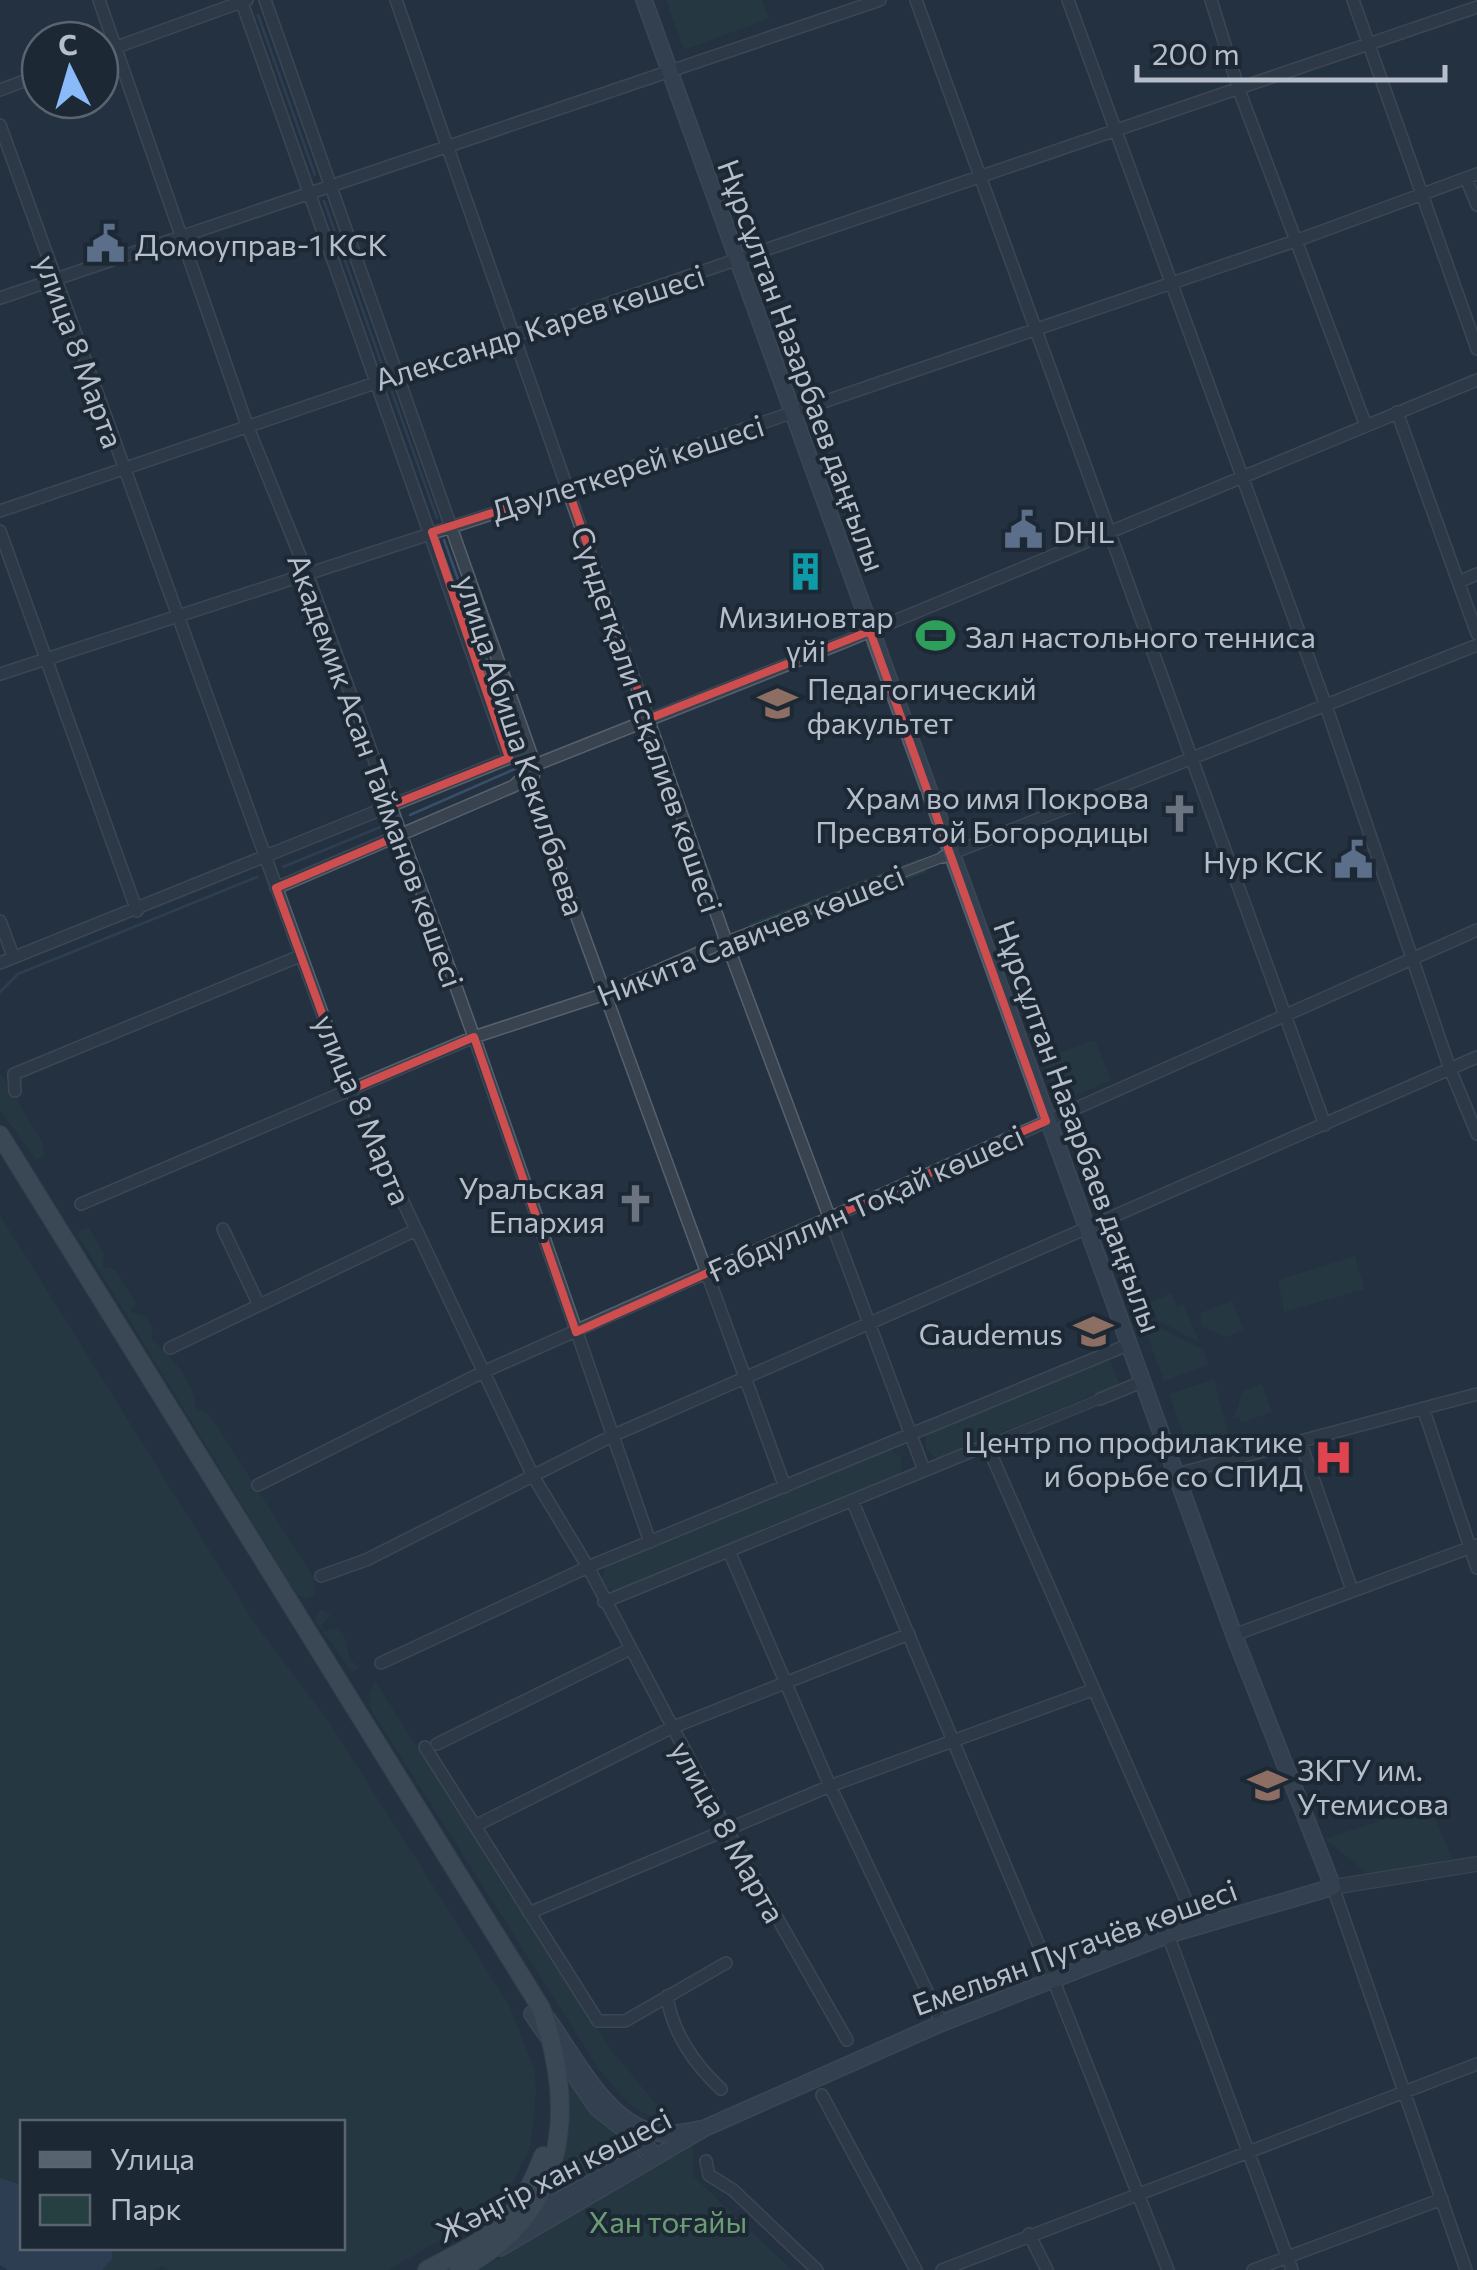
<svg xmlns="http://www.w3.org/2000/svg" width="1477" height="2270" viewBox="0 0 1477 2270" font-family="Commissioner,sans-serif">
  <rect width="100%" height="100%" fill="#243140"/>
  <path fill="#263f41" d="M 666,0 L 762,0 L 769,19 L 684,50 Z
    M 921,858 L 926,872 L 754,938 L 749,924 Z
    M 1095,1040 L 1111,1080 L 1064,1101 L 1056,1097 L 1042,1059 Z
    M 0,1073 L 42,1141 L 44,1156 L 36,1160 L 0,1110 Z
    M 0,1215 L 256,1625 L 329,1722 L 509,2005 L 535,2071 L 536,2093 L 531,2145 L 503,2203 L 389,2270 L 169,2270 L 163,2266 L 154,2270 L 102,2270 L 111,2259 L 112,2248 L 342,2248 L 342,2122 L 22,2122 L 22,2185 L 0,2178 Z
    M 89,1228 L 104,1254 L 103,1267 L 115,1270 L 137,1305 L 130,1311 L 146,1317 L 153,1328 L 151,1338 C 171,1357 194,1379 196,1408 L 210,1415 L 314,1578 L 315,1594 L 307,1599 L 297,1595 L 79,1237 L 79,1231 Z
    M 1355,1256 L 1365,1289 L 1284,1312 L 1278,1280 Z
    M 1171,1293 L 1177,1307 L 1183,1304 L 1200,1343 L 1157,1320 L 1150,1303 Z
    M 1232,1301 L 1244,1330 L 1226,1337 L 1201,1326 L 1200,1313 Z
    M 1155,1325 L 1203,1350 L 1209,1365 L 1164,1381 L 1145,1329 Z
    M 1109,1357 L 1119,1384 L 937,1459 L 926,1448 L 926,1433 Z
    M 1214,1379 L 1233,1451 L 1192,1459 L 1169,1394 Z
    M 1262,1384 L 1272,1412 L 1241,1423 L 1239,1417 L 1234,1419 L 1242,1392 Z
    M 891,1449 L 901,1458 L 901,1472 L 891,1479 L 616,1592 L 600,1583 L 606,1565 Z
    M 322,1609 L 331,1615 L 321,1625 L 324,1631 L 336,1629 L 344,1634 L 350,1659 L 359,1668 L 352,1672 L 314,1619 Z
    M 375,1681 L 612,2051 L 663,2112 L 656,2118 C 631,2111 615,2088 599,2069 L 371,1710 L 369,1694 Z
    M 1429,1804 L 1452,1859 L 1372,1877 L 1325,1839 Z
    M 570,2082 L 630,2152 L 549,2195 L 568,2127 Z
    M 693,2146 L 693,2176 L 792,2270 L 480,2270 Z"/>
  <path fill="#394f69" d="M 0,2178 L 22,2185 L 22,2248 L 112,2248 L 112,2259 L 102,2270 L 8,2270 L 0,2265 Z"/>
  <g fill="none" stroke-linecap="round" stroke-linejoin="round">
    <path stroke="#394f69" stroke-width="2.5" d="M 258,15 L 315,175
      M 324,201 L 381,362
      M 392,392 L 437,518
      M 444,540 L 518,747
      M 410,815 L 517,768
      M 283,867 L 383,826
      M 0,992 L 18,974 L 257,877"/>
    <defs>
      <path id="pedestrian" d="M 726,941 L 943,857
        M 987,1445 L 1100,1399"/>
      <path id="minor" d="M 99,0 L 247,425 L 307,573 L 474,1037 L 650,1542
        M 241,0 L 509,758
        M 265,0 L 535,765 L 531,791 L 785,1487
        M 396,0 L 726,941 L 924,1470
        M 916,0 L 1325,1125
        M 1068,0 L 1326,706 L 1450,1069 L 1477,1134
        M 1211,0 L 1239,90 L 1365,423
        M 1353,0 L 1477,349
        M 100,53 L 247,0
        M 0,90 L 40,75
        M 0,125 L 350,1090 L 533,1476 L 588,1567 L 727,1830 L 847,2040
        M 1466,178 L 1477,205
        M 0,298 L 880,0
        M 1397,412 L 1477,634
        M 0,511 L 1477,7
        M 0,531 L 137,911
        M 1461,581 L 1477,574
        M 0,674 L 568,489 L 1298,240 L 1477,174
        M 943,857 L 1477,645
        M 276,888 L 514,786 L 535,765 L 844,642 L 1477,380
        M 0,921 L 13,956
        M 0,963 L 509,758 L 522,757 L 535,765
        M 15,1091 L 14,1074 L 300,956
        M 81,1204 L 474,1037 L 605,994 L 726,941
        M 223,1229 L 259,1305
        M 170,1348 L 416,1230
        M 1100,1399 L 1144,1381
        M 1423,1408 L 1477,1568
        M 1300,1441 L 1352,1590
        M 1177,1474 L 1477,1394
        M 258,1485 L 481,1373 L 1477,930
        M 852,1500 L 1053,1979 L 1168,2270
        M 729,1551 L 830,1786 L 942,2023
        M 321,1576 L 366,1560 L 612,1436 L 1477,1057
        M 604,1602 L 987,1445 L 1197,1925
        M 1234,1635 L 1477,1545
        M 381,1663 L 588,1567 L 1130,1344
        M 437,1744 L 630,1649
        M 425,1747 L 598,2021 L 625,2021 L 726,1963
        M 475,1826 L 671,1728 L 909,1634
        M 1333,1887 L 1466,2270
        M 529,1913 L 830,1786 L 1092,1690
        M 1168,1935 L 1292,2270
        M 667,1996 C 672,2032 695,2065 721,2089
        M 822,2095 L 916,2270
        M 706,2161 L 709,2175 L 733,2190 L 817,2270
        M 1029,2234 L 1047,2270
        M 942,2270 L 1477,2064
        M 1253,2270 L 1442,2199"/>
      <path id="tertiary" d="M 1333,1887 L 1477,1864"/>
      <path id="secondary" d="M 532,2014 L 597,2108 L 650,2150
        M 547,2018 C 573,2054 602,2114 646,2130 C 664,2137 683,2132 701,2129
        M 521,2221 L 633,2160
        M 500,2248 L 705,2128 L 942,2023 L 1168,1935 L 1333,1887 L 1234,1635 L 644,0"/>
      <path id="primary" d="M 0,1135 L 541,2008 C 578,2115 566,2213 459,2270
        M 427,2270 C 489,2237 517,2226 543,2156"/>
    </defs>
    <use href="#pedestrian" stroke="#56616d" stroke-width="11"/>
    <use href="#minor" stroke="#56616d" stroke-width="14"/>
    <use href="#tertiary" stroke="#56616d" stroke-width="16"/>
    <use href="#secondary" stroke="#56616d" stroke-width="18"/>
    <use href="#primary" stroke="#424c58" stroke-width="20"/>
    <use href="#pedestrian" stroke="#38434f" stroke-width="9"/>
    <use href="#minor" stroke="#38434f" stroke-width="11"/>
    <use href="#tertiary" stroke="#38434f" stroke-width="14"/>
    <use href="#secondary" stroke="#465263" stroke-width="15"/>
    <use href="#primary" stroke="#56626f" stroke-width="18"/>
  </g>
  <path d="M0 0H1477V2270H0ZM 568,489 L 648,719 L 870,631 L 1046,1121 L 576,1332 L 474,1037 L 350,1090 L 276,888 L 398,836 L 387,807 L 509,758 L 432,532 Z" fill="#243140" fill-opacity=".55" fill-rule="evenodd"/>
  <path fill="none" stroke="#ce4e50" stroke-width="8" stroke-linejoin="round" d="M 568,489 L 648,719 L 870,631 L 1046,1121 L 576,1332 L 474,1037 L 350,1090 L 276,888 L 398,836 L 387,807 L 509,758 L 432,532 Z"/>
  <defs>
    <symbol id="civic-bare" viewBox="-9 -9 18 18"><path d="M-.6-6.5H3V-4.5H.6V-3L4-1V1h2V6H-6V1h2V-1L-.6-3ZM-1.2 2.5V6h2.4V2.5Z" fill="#5c6f8a" stroke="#1d2835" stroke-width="2.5" paint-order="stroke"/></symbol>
    <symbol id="building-bare" viewBox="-9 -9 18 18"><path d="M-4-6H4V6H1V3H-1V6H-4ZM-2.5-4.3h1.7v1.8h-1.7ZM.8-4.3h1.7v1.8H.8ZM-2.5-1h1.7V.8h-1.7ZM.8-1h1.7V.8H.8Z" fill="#0f9aa8" stroke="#1d2835" stroke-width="2.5" paint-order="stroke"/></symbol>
    <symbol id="stadium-bare" viewBox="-9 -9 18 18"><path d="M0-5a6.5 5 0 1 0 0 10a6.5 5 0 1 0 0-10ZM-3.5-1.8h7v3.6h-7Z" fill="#2e9e5b" stroke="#1d2835" stroke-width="2.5" paint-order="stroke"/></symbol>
    <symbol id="university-bare" viewBox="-9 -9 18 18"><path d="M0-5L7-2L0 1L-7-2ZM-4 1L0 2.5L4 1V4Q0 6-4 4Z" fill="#8d6e63" stroke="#1d2835" stroke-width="2.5" paint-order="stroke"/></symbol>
    <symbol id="church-bare" viewBox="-9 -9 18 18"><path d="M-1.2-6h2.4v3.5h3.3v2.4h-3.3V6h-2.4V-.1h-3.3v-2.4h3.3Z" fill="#6b7280" stroke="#1d2835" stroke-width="2.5" paint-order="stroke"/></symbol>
    <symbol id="hospital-bare" viewBox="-9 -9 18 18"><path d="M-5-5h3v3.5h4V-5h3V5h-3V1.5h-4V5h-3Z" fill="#e0444e" stroke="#1d2835" stroke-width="2.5" paint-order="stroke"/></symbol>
  </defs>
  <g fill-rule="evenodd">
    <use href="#civic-bare" x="78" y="216" width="55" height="55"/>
    <use href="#civic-bare" x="996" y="502" width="55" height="55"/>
    <use href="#building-bare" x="778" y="544" width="55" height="55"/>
    <use href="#stadium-bare" x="908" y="608" width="55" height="55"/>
    <use href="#university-bare" x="750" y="676" width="55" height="55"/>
    <use href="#church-bare" x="1152" y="786" width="55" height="55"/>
    <use href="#civic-bare" x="1326" y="832" width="55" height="55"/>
    <use href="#church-bare" x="608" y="1176" width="55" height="55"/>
    <use href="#university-bare" x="1066" y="1304" width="55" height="55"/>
    <use href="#hospital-bare" x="1306" y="1430" width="55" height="55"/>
    <use href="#university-bare" x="1240" y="1758" width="55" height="55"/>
  </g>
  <g text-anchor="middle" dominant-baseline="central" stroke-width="8" stroke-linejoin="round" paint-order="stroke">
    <g font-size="30" fill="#b5beca" stroke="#1d2835" text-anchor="start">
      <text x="135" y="243">Домоуправ-1 КСК</text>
      <text x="1053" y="530">DHL</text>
      <text x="806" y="615" text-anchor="middle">Мизиновтар<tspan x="806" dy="34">үйі</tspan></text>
      <text x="965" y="635">Зал настольного тенниса</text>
      <text x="807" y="687">Педагогический<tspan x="807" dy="34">факультет</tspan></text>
      <text x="1149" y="796" text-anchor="end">Храм во имя Покрова<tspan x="1149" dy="34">Пресвятой Богородицы</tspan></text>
      <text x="1324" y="860" text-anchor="end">Нур КСК</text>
      <text x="605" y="1186" text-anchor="end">Уральская<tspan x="605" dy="34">Епархия</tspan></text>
      <text x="1063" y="1332" text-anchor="end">Gaudemus</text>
      <text x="1303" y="1440" text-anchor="end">Центр по профилактике<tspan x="1303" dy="34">и борьбе со СПИД</tspan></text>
      <text x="1297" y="1768">ЗКГУ им.<tspan x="1297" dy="34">Утемисова</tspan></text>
    </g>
    <g font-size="30" fill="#b5beca" stroke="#1d2835">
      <text transform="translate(539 326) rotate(-18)">Александр Карев көшесі</text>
      <text transform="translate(81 351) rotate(70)">улица 8 Марта</text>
      <text transform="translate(803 365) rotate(70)">Нұрсұлтан Назарбаев даңғылы</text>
      <text transform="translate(627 467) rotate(-18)">Дәулеткерей көшесі</text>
      <text transform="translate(648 719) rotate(71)">Сүндетқали Есқалиев көшесі</text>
      <text transform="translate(522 745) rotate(72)">улица Абиша Кекилбаева</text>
      <text transform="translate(377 770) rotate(70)">Академик Асан Тайманов көшесі</text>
      <text transform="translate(750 934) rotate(-22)">Никита Савичев көшесі</text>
      <text transform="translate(364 1109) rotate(67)">улица 8 Марта</text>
      <text transform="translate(1079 1126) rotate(70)">Нұрсұлтан Назарбаев даңғылы</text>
      <text transform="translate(865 1202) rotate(-24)">Ғабдуллин Тоқай көшесі</text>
      <text transform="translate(729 1831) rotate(61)">улица 8 Марта</text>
      <text transform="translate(1074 1946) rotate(-20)">Емельян Пугачёв көшесі</text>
      <text transform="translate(553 2174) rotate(-27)">Жәңгір хан көшесі</text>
    </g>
    <g font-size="30" fill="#6b9c74" stroke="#1d2835">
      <text x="668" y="2220">Хан тоғайы</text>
    </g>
  </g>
  <rect x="20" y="2120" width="325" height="130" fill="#1d2835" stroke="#5a6471" stroke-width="2.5"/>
  <rect x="40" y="2152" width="50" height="15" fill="#56626f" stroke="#5a6471" stroke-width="2.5"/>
  <text x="110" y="2170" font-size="30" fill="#b5beca">Улица</text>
  <rect x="40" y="2195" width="50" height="30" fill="#263f41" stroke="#5a6471" stroke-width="2.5"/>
  <text x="110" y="2220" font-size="30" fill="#b5beca">Парк</text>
  <g transform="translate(70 70) rotate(355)"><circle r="48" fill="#1d2835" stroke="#5a6471" stroke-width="2.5"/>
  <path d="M0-8L18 38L0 25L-18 38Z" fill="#8abafa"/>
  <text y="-15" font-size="28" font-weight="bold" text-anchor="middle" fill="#b5beca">С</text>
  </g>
  <path d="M1137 65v15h308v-15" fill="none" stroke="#b5beca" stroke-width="5"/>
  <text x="1152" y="65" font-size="30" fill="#b5beca" stroke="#1d2835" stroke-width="8" paint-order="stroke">200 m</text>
</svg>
